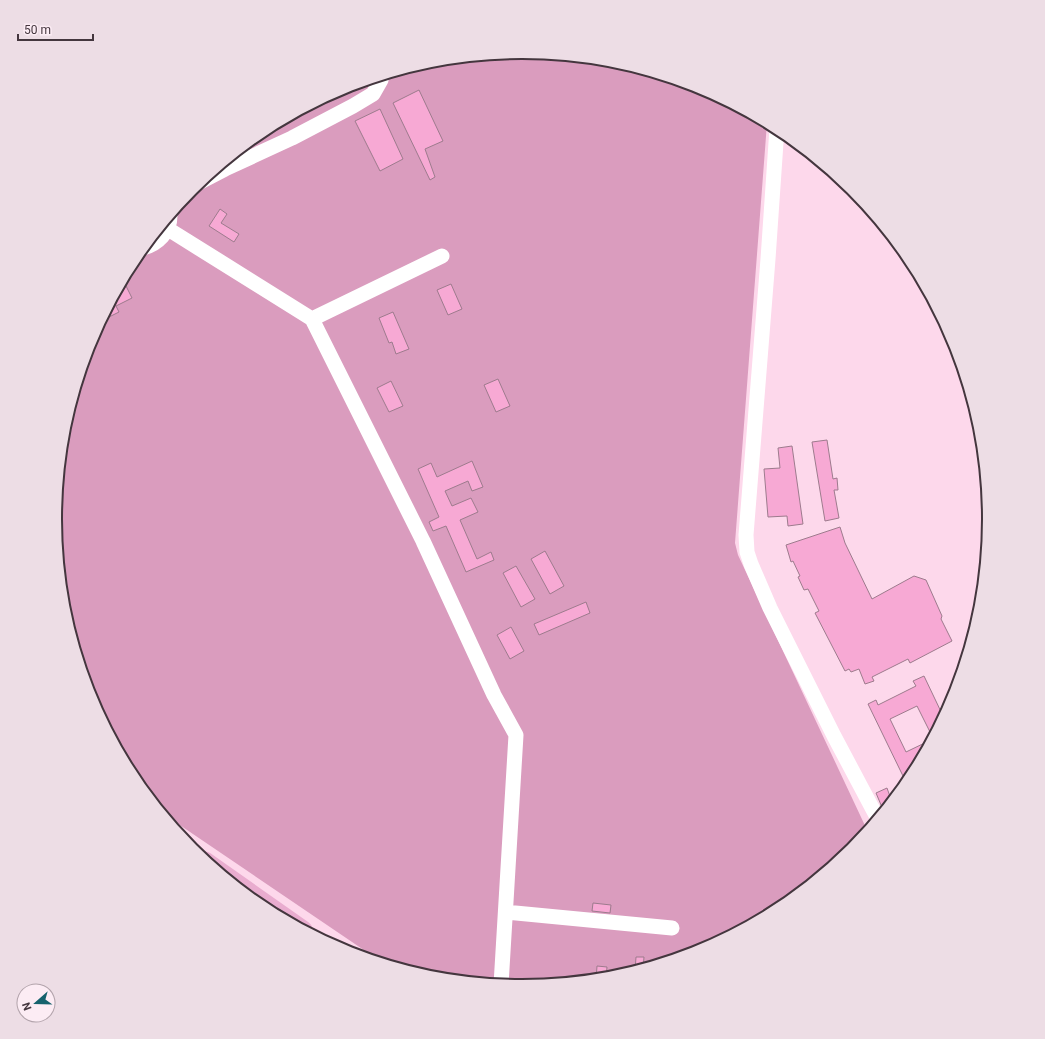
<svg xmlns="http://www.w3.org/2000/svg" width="1045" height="1039" viewBox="0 0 1045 1039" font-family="Roboto,sans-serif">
  <rect width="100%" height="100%" fill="#fdd8eb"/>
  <path fill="#da9cbe" d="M 523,52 L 614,61 L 702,88 L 767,123 L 735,543 L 738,555 L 868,832 L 853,850 L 782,908 L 701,951 L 613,978 L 522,987 L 431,978 L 383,963 L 162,813 L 134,779 L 91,698 L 64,610 L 55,519 L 64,428 L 91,340 L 134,260 L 192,189 L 263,131 L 344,88 L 432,61 Z"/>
  <path fill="#f7a9d4" stroke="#9d7b8d" d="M 419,90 L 443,141 L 425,149 L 435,177 L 430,180 L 393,103 Z
    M 380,109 L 403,159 L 380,171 L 355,121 Z
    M 220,209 L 227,214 L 221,223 L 239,234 L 234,242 L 209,226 Z
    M 123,280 L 132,298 L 116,306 L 119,312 L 101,321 Z
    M 451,284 L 462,309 L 448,315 L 437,290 Z
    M 393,312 L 409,349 L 396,354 L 392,342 L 389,343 L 379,318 Z
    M 498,379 L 510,406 L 496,412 L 484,385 Z
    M 391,381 L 403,406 L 389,412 L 377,388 Z
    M 827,440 L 833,479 L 837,478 L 838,490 L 834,490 L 839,518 L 825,521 L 812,442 Z
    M 792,446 L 803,524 L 788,526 L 787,516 L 768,517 L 764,469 L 780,468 L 778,448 Z
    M 472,461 L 483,487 L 472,491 L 468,481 L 445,491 L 452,506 L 471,498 L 478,512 L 460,520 L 477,559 L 491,552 L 494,560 L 466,572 L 446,526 L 433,531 L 429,522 L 439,517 L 418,469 L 431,463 L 437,477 Z
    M 840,527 L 845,543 L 872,599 L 914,576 L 926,580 L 942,616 L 941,619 L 952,641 L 910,663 L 908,659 L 872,677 L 874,681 L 865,684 L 859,669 L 851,672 L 849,669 L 845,671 L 815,613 L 819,611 L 808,589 L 804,590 L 798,577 L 800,576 L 793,561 L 791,562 L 786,545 Z
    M 545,551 L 564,586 L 550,594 L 531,559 Z
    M 516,566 L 535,599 L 521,607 L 503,573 Z
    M 586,602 L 590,613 L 539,635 L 534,624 Z
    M 511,627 L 524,651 L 510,659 L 497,635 Z
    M 924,676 L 944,718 L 933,738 L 917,706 L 890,719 L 906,752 L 933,739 L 917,768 L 903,776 L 868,704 L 876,700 L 878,705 L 916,686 L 913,681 Z
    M 887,788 L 892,802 L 884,812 L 876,793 Z
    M 593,903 L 611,905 L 610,913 L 592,911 Z
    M 636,957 L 644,957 L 643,969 L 635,971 Z
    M 597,966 L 607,967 L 606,979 L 596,980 Z"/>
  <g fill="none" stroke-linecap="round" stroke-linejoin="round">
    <path stroke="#fff" stroke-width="15" d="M 777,128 L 768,259 L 746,535 L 747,552 L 751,564 L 770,608 L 834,736 L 878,819
      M 225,169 L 292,138 L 353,106 L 373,94 L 381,80 L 381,76
      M 200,182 L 225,169 L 223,163
      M 168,229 L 312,319 L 423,541 L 494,695 L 516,735 L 501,985
      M 143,248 C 158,244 170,232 170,216
      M 312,319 L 442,256
      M 506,912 L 672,928"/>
    <path stroke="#e9accf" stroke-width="19" d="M 205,861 L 303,930"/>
  </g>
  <path d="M0 0H1045V1039H0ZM62 519a460 460 0 1 1 920 0a460 460 0 1 1-920 0Z" fill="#eddde5" fill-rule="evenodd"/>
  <path fill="none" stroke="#44363e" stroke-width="2" d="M62 519a460 460 0 1 1 920 0a460 460 0 1 1-920 0Z"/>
  <g transform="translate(36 1003) rotate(250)"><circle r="19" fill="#fcecf4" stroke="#b2a3ab"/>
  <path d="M0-3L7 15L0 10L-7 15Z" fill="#16626d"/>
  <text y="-6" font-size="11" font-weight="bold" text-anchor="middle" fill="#44363e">N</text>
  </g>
  <path d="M18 34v6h75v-6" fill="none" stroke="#44363e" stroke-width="2"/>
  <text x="24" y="34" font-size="12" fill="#44363e" stroke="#fcecf4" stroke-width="3" paint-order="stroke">50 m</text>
</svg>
